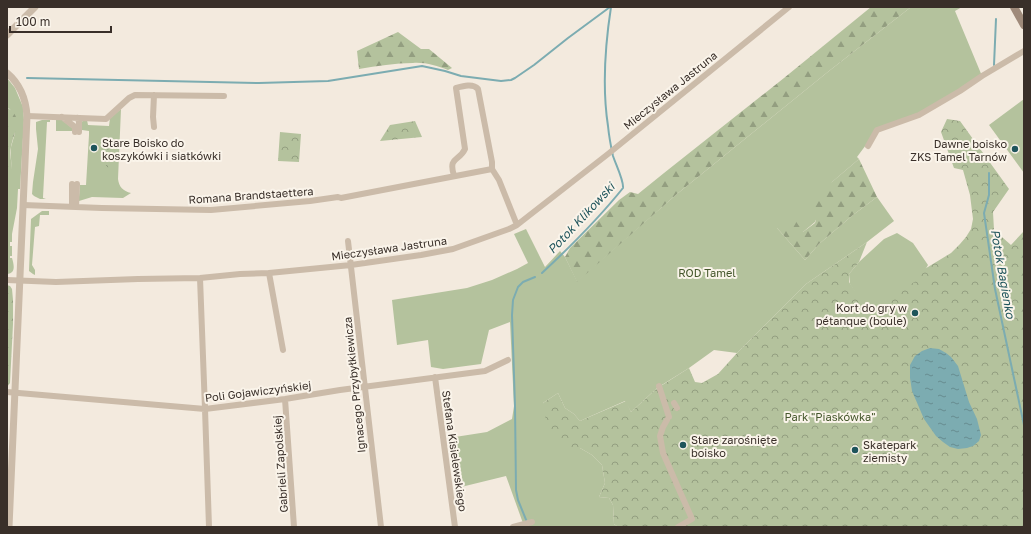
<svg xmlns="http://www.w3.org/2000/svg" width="1031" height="534" viewBox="0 0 1031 534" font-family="'Golos Text',sans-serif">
  <defs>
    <pattern id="forest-firs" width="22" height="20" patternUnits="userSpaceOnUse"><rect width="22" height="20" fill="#b4c29d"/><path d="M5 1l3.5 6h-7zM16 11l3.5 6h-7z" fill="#939e80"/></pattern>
    <pattern id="park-crowns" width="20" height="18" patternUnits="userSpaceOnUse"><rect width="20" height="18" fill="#b4c29d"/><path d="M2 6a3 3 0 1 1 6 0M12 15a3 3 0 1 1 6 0" fill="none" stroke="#939e80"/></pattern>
    <pattern id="water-ripples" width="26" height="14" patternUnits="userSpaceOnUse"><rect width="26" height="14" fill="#7cacb1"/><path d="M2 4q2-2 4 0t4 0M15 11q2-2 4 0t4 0" fill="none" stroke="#678c90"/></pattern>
  </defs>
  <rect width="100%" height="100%" fill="#f3eade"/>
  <path fill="#b4c29d" d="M 911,7 L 962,7 L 955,11 L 982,76 L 920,116 L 877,130 L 857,157 L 859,159 L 832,182 L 815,222 L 803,232 L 777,228 L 805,260 L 819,244 L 853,215 L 877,197 L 894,221 L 867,242 L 806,284 L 737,353 L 714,350 L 689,368 L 657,388 L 631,412 L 625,401 L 582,420 L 581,421 L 579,420 L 574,414 L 565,408 L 558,393 L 543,403 L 580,448 L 592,455 L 602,465 L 605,483 L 599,497 L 609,498 L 613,505 L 614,524 L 618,527 L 521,527 L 524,526 L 506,476 L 457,488 L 451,441 L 455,437 L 487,432 L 512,419 L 514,406 L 510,322 L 489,330 L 481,364 L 443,369 L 431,367 L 428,340 L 397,345 L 392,300 L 467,288 L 492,280 L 517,269 L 528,263 L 514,234 L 526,229 L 545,267 L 560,251 L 565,257 L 577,281 L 677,194 L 829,71 Z
    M 7,78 L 15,88 L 23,107 L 24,120 L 20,189 L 18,189 L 17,208 L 12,234 L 12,242 L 10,242 L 10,246 L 12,246 L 12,256 L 10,256 L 10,258 L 12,258 C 14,265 16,273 7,274 L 7,179 L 8,178 L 12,172 L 11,159 L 11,147 L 15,133 L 10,109 L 7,108 Z
    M 1024,99 L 1024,173 L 989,125 Z
    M 121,109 L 118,179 C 119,187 123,191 131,193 L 123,198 L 92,197 L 79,201 L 79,197 L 80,185 L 86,185 L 89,135 L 89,131 L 82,130 L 82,122 L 83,120 L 87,120 L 88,125 L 109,126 L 110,118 Z
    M 42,120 L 50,120 L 50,122 L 47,122 L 43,197 L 43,198 L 46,199 L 40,199 L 34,196 L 32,194 L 33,182 L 38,149 L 36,129 L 36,122 Z
    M 56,120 L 62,120 L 72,128 L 72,131 L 56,131 Z
    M 42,211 L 49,211 L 49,215 L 40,215 L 39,226 L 35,227 L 32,265 L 35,270 L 35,275 L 33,274 L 29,271 L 31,219 Z
    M 897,233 L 913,243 L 928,265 L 919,281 L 870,310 L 863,305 L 850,284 L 849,274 L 859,262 L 884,239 Z"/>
  <path fill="url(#forest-firs)" d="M 871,7 L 911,7 L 829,71 L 677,194 L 577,282 L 565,257 L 570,248 L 619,200 L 630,192 L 638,194 L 664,173 L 784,78 Z
    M 398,32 L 421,49 L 429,49 L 452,68 L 448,70 C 437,66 425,62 413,63 C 395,63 377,66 359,69 L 357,51 Z
    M 7,108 C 25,116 13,134 11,147 C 9,157 13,166 12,176 L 7,179 Z
    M 859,159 L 877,197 L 853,215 L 819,244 L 805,260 L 777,228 L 793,217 L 803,232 L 815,223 L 816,220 L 806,204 Z"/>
  <path fill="url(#park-crowns)" d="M 947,119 L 960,121 L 1009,189 L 993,212 L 994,230 L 1011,245 L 1024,231 L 1024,527 L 618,527 L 614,524 L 613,505 L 609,498 L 599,497 L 605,483 L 602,465 L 592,455 L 580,448 L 568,453 L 554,440 L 546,422 L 543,403 L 558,393 L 565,408 L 574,414 L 579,420 L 581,421 L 582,420 L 626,401 L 631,412 L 656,389 L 689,368 L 695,382 L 702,383 L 718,374 L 737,353 L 806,284 L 867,242 L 859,262 L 849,274 L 849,282 L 871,314 L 873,314 L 875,307 L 879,304 L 916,281 L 923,270 L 951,253 L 960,244 L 966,237 L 971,229 L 973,219 L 970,195 L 963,170 L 954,168 L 941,132 Z
    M 415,121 L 422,137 L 380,141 L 390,125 Z
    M 280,132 L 301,134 L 299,162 L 278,161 Z
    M 107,146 L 116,147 L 115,168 L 106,167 Z
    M 7,285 L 10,286 L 12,289 L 13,300 L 13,324 L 10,383 L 7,387 Z"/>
  <path fill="url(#water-ripples)" d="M 930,348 L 939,349 L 946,353 L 951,357 L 958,366 L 969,402 L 977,419 L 981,435 L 979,441 L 973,446 L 967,448 L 958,449 L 950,447 L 943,442 L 936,436 L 924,419 L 912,391 L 910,378 L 910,365 L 915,356 L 922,351 Z"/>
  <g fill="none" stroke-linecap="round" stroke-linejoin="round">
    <path stroke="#7cacb1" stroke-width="2" d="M 994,65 L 996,19
      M 27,78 L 259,83 L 328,81 L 422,66 L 445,71 L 461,76 L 501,81 L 511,80 L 515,78 L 534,65 L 568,38 L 610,7
      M 989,173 L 989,195 L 984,213 L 995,289 L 1024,425
      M 542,273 C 570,247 599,218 623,188 C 624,181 616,165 613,156 C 611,147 609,136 608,126 C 602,87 605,46 611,7
      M 529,527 L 518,500 L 516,490 L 515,406 L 512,315 L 513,300 L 518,287 L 523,282 L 535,277"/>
    <path stroke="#cbbba9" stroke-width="6" d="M 27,116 L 106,119 L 129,98 L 135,95 L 224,96
      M 62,117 L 75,127 L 75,132
      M 77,118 L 79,121 L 79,132
      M 154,127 L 153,117 L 154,95
      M 868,146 L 877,130 L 919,115 L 960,91 L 982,76 L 1024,51
      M 454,176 C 448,156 459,162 465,149 L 456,88 C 463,86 473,83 478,89 L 492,162 L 492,169 L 499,180 L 517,225
      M 23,205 L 102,208 L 211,210 L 310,201 L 338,197 L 341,198 L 492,169
      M 72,207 L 72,184
      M 76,207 L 77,184
      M 348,241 L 381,527
      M 269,273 L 283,350
      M 200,278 L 205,409 L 209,527
      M 7,280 L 56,282 L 138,279 L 200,278 L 240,274 L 269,273 L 351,265 L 421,255 L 453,249 L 509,229 L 517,225 L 608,154 L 789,7
      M 435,377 L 455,527
      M 659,386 L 669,417
      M 7,392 L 205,409 L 285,399 L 340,390 L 485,371 L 508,360
      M 285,399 L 294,527
      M 674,403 L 677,408
      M 667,420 L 663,427 L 660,436 L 663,453 L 692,519 L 678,527
      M 513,527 L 532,522"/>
    <path stroke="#cbbba9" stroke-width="7" d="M 7,35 L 35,7
      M 7,73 C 20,84 26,100 27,116 L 9,527"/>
    <path stroke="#9f8a7a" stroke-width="8" d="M 1014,7 L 1024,25"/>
  </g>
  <g fill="#1e545b" stroke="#faf4ea" stroke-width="1.5">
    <circle cx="94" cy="148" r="4"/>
    <circle cx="1015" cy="149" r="4"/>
    <circle cx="915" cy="313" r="4"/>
    <circle cx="683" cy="445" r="4"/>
    <circle cx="855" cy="450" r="4"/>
  </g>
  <g text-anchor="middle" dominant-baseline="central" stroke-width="4" stroke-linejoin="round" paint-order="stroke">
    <g font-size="11" fill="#392f29" stroke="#faf4ea">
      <text transform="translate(670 90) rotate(-39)">Mieczysława Jastruna</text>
      <text transform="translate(251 195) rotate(-4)">Romana Brandstaettera</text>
      <text transform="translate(389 248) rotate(-8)">Mieczysława Jastruna</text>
      <text transform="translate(354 385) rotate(-96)">Ignacego Przybyłkiewicza</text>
      <text transform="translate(258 391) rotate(-7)">Poli Gojawiczyńskiej</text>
      <text transform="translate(455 451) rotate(82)">Stefana Kisielewskiego</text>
      <text transform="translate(280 464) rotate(-94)">Gabrieli Zapolskiej</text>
    </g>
    <g font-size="11" fill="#392f29" stroke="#faf4ea" text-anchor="start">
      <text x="102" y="142">Stare Boisko do<tspan x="102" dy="13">koszykówki i siatkówki</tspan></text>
      <text x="1007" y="143" text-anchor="end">Dawne boisko<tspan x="1007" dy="13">ZKS Tamel Tarnów</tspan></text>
      <text x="907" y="307" text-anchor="end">Kort do gry w<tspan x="907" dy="13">pétanque (boule)</tspan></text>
      <text x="691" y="439">Stare zarośnięte<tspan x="691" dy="13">boisko</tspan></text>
      <text x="863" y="444">Skatepark<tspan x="863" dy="13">ziemisty</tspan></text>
    </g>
    <g font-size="11" fill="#45572c" stroke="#faf4ea">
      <text x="707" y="272">ROD Tamel</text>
      <text x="830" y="416">Park "Piaskówka"</text>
    </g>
    <g font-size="12" font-style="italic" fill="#1e545b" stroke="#faf4ea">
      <text transform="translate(581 218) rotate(-47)">Potok Klikowski</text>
      <text transform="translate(1003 274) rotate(80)">Potok Bagienko</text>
    </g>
  </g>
  <rect width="1031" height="534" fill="none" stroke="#392f29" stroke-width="16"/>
  <path d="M10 26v6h101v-6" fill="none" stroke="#392f29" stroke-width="2"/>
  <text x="16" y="26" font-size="12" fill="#392f29" stroke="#faf4ea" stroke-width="3" paint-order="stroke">100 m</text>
</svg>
